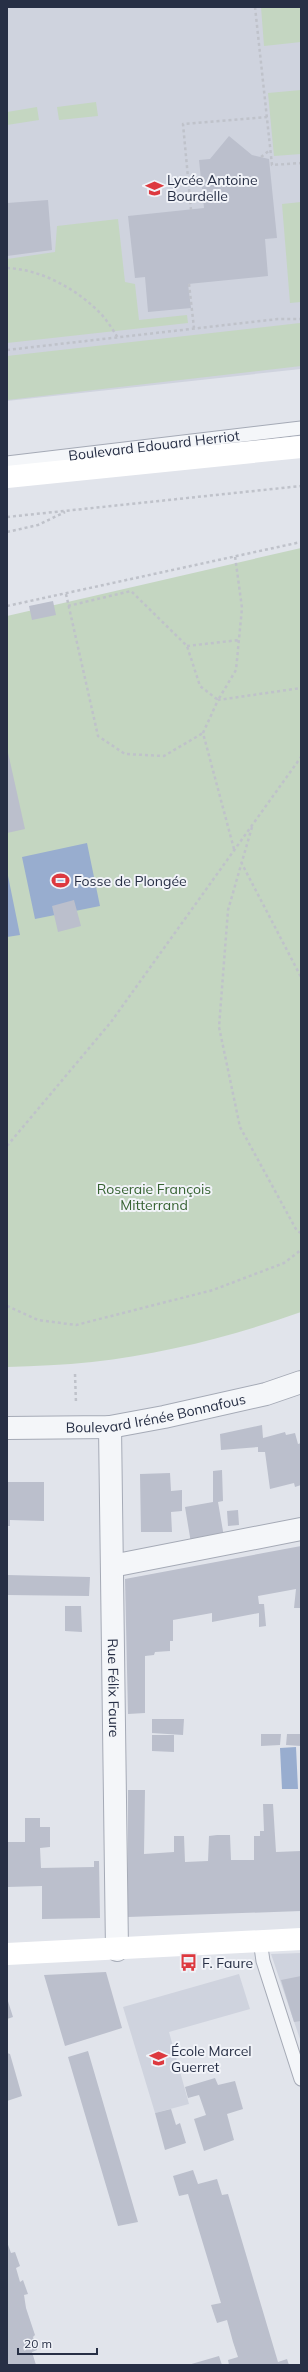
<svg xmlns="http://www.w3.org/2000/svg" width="308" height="2372" viewBox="0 0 308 2372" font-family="Mulish,sans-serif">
  <rect width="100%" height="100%" fill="#e1e4eb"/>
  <path fill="#cfd3de" d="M 7,7 L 301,7 L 301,369 L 7,401 Z
    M 301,1953 L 301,2042 L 271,1954 Z
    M 239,1974 L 250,2009 L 169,2032 L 189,2104 L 155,2113 L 123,2007 Z"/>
  <path fill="#c4d6c1" d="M 261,7 L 301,7 L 301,42 L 264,46 Z
    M 301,90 L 301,154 L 274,156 L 268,93 Z
    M 96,102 L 98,116 L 59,120 L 57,107 Z
    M 37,107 L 39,120 L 7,125 L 7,112 Z
    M 301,202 L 301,302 L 290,303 L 282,204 Z
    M 118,219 L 125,282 L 135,284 L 139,320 L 187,315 L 188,323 L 7,343 L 7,259 L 55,252 L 57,226 Z
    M 300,323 L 301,366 L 7,400 L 7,356 Z
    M 301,548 L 301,1312 C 234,1336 163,1354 92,1362 C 64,1365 35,1366 7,1367 L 7,616 Z"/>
  <path fill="#98adcf" d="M 87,843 L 100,906 L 35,919 L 22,857 Z
    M 7,871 L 20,935 L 7,937 Z
    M 296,1747 L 298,1789 L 282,1789 L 280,1748 Z"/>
  <path fill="#bbbfcc" d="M 229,136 L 252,155 L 269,159 L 277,238 L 265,239 L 268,276 L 188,284 L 191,308 L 148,312 L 145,277 L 135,278 L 128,216 L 204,208 L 199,160 L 210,159 Z
    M 48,200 L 52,250 L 7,256 L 7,203 Z
    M 53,601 L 56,615 L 32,620 L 29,606 Z
    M 7,748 L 25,829 L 7,833 Z
    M 74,900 L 81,926 L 58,932 L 52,906 Z
    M 262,1425 L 263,1438 L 285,1432 L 286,1435 L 295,1433 L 298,1444 L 301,1443 L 301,1485 L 295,1487 L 294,1483 L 270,1489 L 265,1452 L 258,1452 L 258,1447 L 221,1450 L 220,1434 Z
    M 222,1470 L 223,1501 L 218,1502 L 224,1537 L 191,1543 L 185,1507 L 213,1502 L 213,1471 Z
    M 170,1473 L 171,1491 L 182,1490 L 182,1511 L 171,1512 L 172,1532 L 141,1532 L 140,1474 Z
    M 7,1482 L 44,1482 L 44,1521 L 10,1520 L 10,1526 L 7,1526 Z
    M 238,1510 L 239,1525 L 228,1526 L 227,1511 Z
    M 301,1546 L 301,1608 L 294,1608 L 296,1589 L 258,1596 L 259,1604 L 264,1604 L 266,1626 L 259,1627 L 259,1613 L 212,1622 L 212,1613 L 173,1620 L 173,1641 L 170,1641 L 170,1651 L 155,1652 L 154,1655 L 145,1656 L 145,1713 L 128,1714 L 125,1579 Z
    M 7,1575 L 90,1577 L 89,1596 L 7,1595 Z
    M 65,1606 L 81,1606 L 82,1632 L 65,1631 Z
    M 152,1719 L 184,1719 L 183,1735 L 152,1733 Z
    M 261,1734 L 281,1734 L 280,1745 L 261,1746 Z
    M 287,1734 L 301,1734 L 301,1746 L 286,1745 Z
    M 152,1735 L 174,1735 L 174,1752 L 152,1751 Z
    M 128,1790 L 145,1790 L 144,1854 L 174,1852 L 174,1836 L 184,1836 L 185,1862 L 208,1861 L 209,1836 L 217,1835 L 230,1835 L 231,1860 L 254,1860 L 254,1836 L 260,1836 L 260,1831 L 264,1831 L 263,1804 L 273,1804 L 276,1852 L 301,1851 L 301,1911 L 128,1917 Z
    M 25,1818 L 40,1818 L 40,1827 L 50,1827 L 50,1847 L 40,1848 L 41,1868 L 94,1867 L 94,1861 L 99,1861 L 100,1918 L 42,1919 L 42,1886 L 7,1887 L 7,1842 L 25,1842 Z
    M 106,1972 L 122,2028 L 65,2046 L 44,1975 Z
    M 301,1976 L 301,2021 L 294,2022 L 281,1980 Z
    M 7,1998 L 13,2017 L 7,2019 Z
    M 88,2051 L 138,2222 L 118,2226 L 68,2057 Z
    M 7,2053 L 10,2054 L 22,2096 L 7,2101 Z
    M 215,2078 L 218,2085 L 235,2081 L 243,2109 L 227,2114 L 234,2140 L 204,2151 L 194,2119 L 206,2115 L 199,2095 L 188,2098 L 185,2087 Z
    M 171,2109 L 176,2125 L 180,2123 L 186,2143 L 165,2150 L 155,2113 Z
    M 193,2170 L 198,2184 L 217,2179 L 222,2195 L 228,2194 L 278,2362 L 287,2359 L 289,2365 L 229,2365 L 228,2360 L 238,2357 L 233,2342 L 227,2320 L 217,2323 L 211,2305 L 221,2303 L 188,2194 L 179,2196 L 173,2176 Z
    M 7,2242 L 11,2253 L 15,2252 L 20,2266 L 16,2268 L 20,2282 L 23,2280 L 28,2294 L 24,2295 L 26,2308 L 35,2335 L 33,2337 L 37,2350 L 32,2352 L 36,2365 L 7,2365 Z
    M 219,2356 L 222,2365 L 188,2365 Z"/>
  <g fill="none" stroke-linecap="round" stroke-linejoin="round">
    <defs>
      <g id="lane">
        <path id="s1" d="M 7,463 L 301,428"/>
        <path d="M 260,1940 L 263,1961 L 301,2079"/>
      </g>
      <g id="street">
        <path id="s2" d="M 110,1427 L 117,1950"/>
        <path id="s3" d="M 7,1428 L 110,1427 L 164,1417 L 266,1394 L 301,1382"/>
        <path d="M 112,1566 L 301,1529"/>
      </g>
    </defs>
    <use href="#lane" stroke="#a5aab6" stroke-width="15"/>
    <use href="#street" stroke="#a5aab6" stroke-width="24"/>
    <path stroke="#bfc2ca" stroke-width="2.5" stroke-dasharray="3 3" stroke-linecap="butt" d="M 255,7 L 272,165 L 301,163
      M 261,157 L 270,150
      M 191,210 L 183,124 L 267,117
      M 7,268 C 40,269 77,289 100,313 C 107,320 113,330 118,338
      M 189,284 L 194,328
      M 7,350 L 278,319 L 301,319
      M 7,517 L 301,486
      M 7,532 L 38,525 L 65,512
      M 66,594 L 98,736 L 125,754 L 164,756 L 203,733
      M 7,606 L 301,542
      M 68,606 L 131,591 L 187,646 L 200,686 L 218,700 L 236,670 L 242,608 L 235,556
      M 187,646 L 239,640
      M 252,827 L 228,910 L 219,1027 L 240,1127 L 297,1231 L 301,1233
      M 234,849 L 203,733 L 218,700 L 301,688
      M 241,862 L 301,977
      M 7,1146 L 111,1022 L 301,757
      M 7,1306 L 38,1320 L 76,1325 L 213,1290 L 284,1263 L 301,1250
      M 75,1374 L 76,1403"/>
    <use href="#lane" stroke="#f4f6f9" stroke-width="13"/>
    <use href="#street" stroke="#f4f6f9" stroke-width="22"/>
    <path stroke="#fff" stroke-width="22" d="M 7,477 L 301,447
      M 7,1954 L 301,1939"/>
  </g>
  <defs>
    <symbol id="school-bare" viewBox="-9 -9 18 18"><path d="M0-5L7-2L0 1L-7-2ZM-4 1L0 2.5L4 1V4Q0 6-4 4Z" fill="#dd393f" stroke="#f1f3f8" stroke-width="2.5" paint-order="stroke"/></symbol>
    <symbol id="stadium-bare" viewBox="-9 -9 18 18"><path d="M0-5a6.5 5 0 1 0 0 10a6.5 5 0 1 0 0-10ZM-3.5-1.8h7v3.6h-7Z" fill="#dd393f" stroke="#f1f3f8" stroke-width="2.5" paint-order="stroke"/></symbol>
    <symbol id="bus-bare" viewBox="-9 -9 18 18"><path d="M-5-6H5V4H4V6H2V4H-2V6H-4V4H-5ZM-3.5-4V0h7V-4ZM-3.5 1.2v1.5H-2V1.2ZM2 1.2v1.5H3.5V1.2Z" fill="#dd393f" stroke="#f1f3f8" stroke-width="2.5" paint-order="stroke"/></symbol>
  </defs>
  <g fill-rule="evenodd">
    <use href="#school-bare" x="142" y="176" width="25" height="25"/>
    <use href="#stadium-bare" x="48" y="868" width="25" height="25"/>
    <use href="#bus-bare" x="176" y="1950" width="25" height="25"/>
    <use href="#school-bare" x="146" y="2046" width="25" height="25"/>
  </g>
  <g text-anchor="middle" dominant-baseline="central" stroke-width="4" stroke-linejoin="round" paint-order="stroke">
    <g font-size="14" fill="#272f45" stroke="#f1f3f8" text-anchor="start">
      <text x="167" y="180">Lycée Antoine<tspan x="167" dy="16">Bourdelle</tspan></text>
      <text x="74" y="881">Fosse de Plongée</text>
      <text x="202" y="1963">F. Faure</text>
      <text x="171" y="2051">École Marcel<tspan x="171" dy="16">Guerret</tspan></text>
    </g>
    <g font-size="14" fill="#272f45" stroke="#f1f3f8">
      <text stroke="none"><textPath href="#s1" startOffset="148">Boulevard Edouard Herriot</textPath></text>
      <text stroke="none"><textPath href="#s3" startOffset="150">Boulevard Irénée Bonnafous</textPath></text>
      <text stroke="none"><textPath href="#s2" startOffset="261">Rue Félix Faure</textPath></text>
    </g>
    <g font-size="14" fill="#376333" stroke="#f1f3f8">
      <text x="154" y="1189">Roseraie François<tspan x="154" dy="16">Mitterrand</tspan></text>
    </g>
  </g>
  <rect width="308" height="2372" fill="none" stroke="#272f45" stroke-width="16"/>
  <path d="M18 2348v6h79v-6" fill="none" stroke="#272f45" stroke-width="2"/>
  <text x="24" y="2348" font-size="12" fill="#272f45" stroke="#f1f3f8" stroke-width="3" paint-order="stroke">20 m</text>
</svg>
